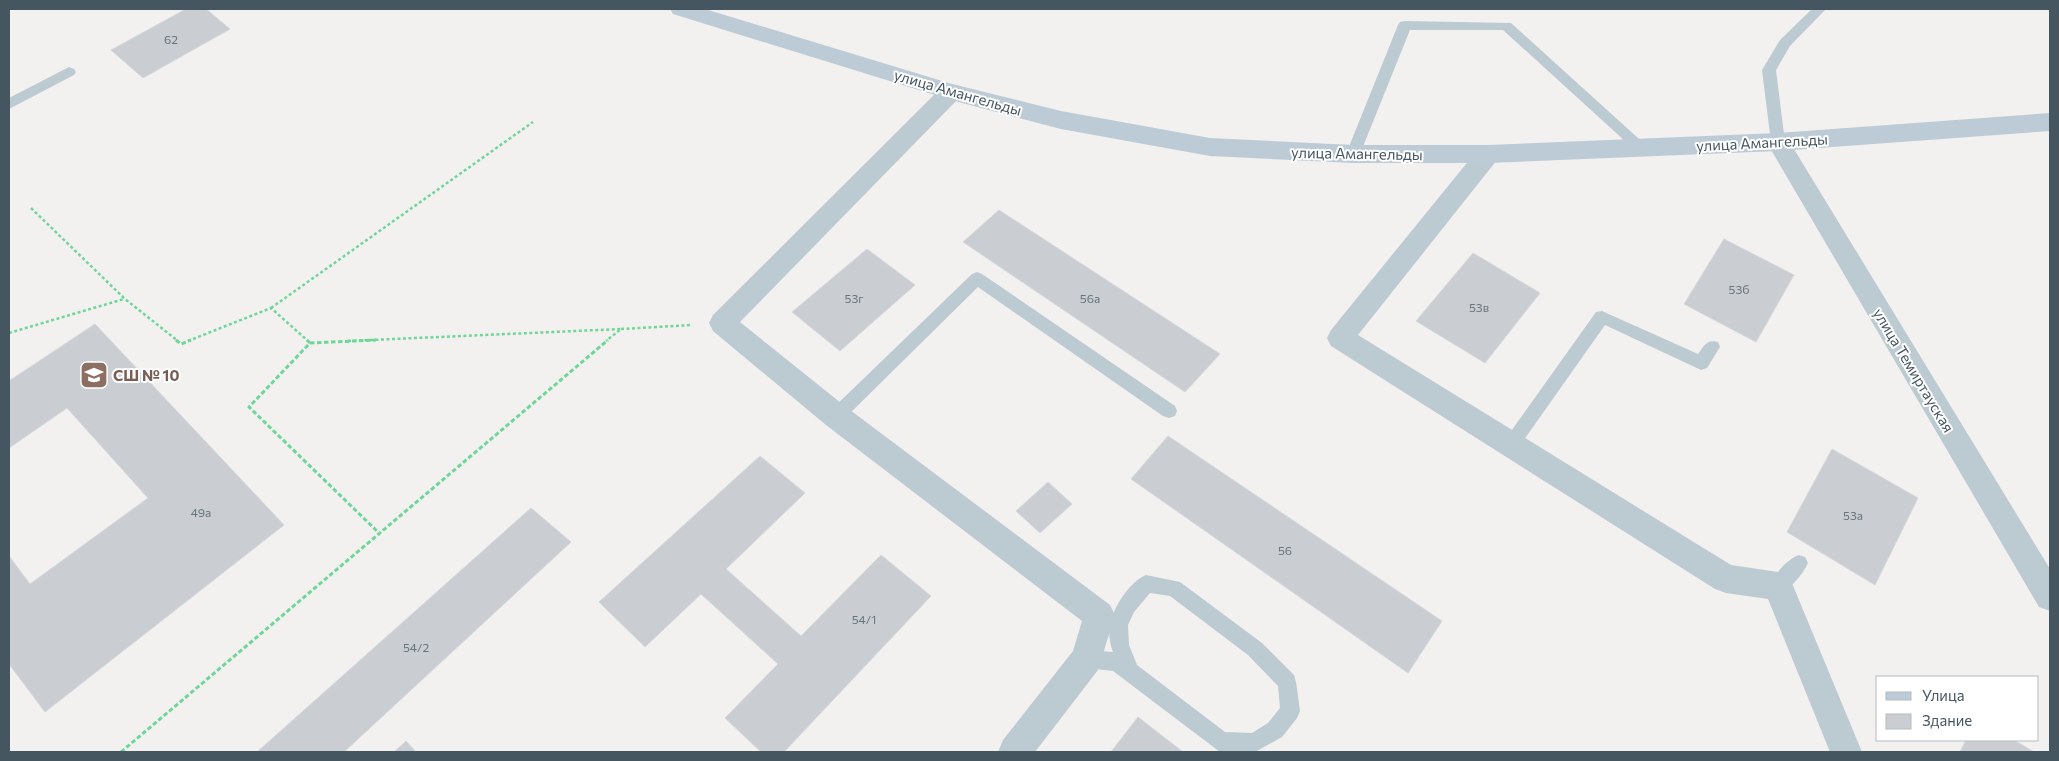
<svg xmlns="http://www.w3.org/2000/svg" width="2059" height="761" viewBox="0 0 2059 761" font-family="Commissioner,sans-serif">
  <rect width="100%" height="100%" fill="#f3f0f0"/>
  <path fill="#caced3" stroke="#d4d7dc" d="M 186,9 L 206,9 L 230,29 L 143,78 L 111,50 Z
    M 999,210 L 1220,354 L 1185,392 L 963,242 Z
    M 1724,239 L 1794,275 L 1756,342 L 1684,304 Z
    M 867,249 L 915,285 L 840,351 L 792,312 Z
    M 1473,253 L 1540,293 L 1485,363 L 1416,321 Z
    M 95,324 L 284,525 L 45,712 L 9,664 L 9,556 L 30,584 L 148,498 L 67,408 L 9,448 L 9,381 Z
    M 1168,436 L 1442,621 L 1408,673 L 1131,479 Z
    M 1832,449 L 1918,498 L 1875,585 L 1787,532 Z
    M 760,456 L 805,493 L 726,569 L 801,636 L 881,555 L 931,596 L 784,752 L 761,752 L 725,718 L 778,664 L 701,594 L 645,647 L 599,602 Z
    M 1048,482 L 1072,504 L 1040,533 L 1016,511 Z
    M 531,508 L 571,542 L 344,752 L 257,752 Z
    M 1138,717 L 1183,752 L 1111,752 Z
    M 1966,740 L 2014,740 L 2034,752 L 1960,752 Z
    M 406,741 L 416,752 L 394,752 Z"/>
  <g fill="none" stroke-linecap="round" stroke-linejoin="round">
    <path stroke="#6ed798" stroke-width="2.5" stroke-dasharray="3 2.5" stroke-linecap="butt" d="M 31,208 L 125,299 L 178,341
      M 271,308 L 533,122
      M 621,329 L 692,325
      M 9,333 L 124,299
      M 188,341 L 271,308 L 308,341
      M 348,341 L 621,329 L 606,341"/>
    <path stroke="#6ed798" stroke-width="3" stroke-dasharray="4.5 2.5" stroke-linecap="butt" d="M 176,340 L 181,344 L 191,340
      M 307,340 L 310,343 L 249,407 L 379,533
      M 310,343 L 376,340
      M 121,752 L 608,340"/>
    <path fill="#bccad1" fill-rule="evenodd" d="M 1812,9 L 1826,9 L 1790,46 L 1776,70 L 1785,142 L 1783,146 L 1778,147 L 1773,146 L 1771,142 L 1762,70 L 1780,40 Z
      M 1405,21 L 1511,23 L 1649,148 L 1647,152 L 1642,153 L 1637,152 L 1503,30 L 1410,30 L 1360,154 L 1358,158 L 1353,159 L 1348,158 L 1346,154 L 1398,25 L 1400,22 Z
      M 69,67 L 74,69 L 76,72 L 74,75 L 9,109 L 9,98 Z
      M 977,272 L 982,274 L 1175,406 L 1177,411 L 1175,416 L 1169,418 L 1163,416 L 978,287 L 842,421 L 836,423 L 830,421 L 828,416 L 830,411 L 972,274 Z
      M 1602,311 L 1698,354 C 1704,346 1707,339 1718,342 L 1720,347 L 1707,368 L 1701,370 L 1605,325 L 1516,451 L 1510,453 L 1504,451 L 1502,446 L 1504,441 L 1596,312 Z
      M 1799,555 L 1805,557 L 1808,563 C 1803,574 1790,590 1778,595 L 1772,592 L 1769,586 C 1774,575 1787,559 1799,555 Z
      M 1146,575 L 1180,582 L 1262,643 L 1294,675 L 1296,682 L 1300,711 L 1297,718 L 1282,737 L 1255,752 L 1220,752 L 1113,671 L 1087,668 L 1080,665 L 1078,659 L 1080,653 L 1087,650 L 1113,652 C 1110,644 1108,634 1110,625 C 1113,608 1129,582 1146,575 ZM 1150,593 L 1170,596 L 1248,655 L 1278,686 L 1280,708 L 1268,723 L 1252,733 L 1225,732 L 1137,665 L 1129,645 L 1128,625 L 1134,612 Z"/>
    <path fill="#bccad1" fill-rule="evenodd" d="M 951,84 L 959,86 L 963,92 L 959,98 L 740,322 L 846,407 L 1110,605 L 1115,615 L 1098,670 L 1035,752 L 998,752 L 1003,740 L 1073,651 L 1082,621 L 826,425 L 713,331 L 709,323 L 713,315 L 943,86 Z
      M 1778,133 L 1786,136 L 2050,569 L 2050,611 L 2039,607 L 1770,148 L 1766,142 L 1770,136 Z
      M 1488,145 L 1497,148 L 1500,154 L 1497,160 L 1358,335 L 1731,565 L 1778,572 L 1789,576 L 1862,752 L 1830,752 L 1768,599 L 1726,593 L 1715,589 L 1331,346 L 1327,338 L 1331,330 L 1479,148 Z"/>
    <path fill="#bccbd6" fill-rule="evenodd" d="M 670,9 L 705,9 L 952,84 L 1061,111 L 1210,138 L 1353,145 L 1488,145 L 1778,133 L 2050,113 L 2050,131 L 1778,151 L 1488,163 L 1353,163 L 1210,156 L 1061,129 L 951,100 L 673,14 Z"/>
  </g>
  <defs>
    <symbol id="school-square" viewBox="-11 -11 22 22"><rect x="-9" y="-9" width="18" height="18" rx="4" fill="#8d6e63" stroke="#fff"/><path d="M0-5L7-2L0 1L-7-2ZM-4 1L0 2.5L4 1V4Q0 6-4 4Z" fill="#fff"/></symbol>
  </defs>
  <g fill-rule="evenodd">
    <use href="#school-square" x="78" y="359" width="32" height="32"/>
  </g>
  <g text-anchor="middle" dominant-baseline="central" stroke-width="4" stroke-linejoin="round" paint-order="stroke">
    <g font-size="12" fill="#67747d">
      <text x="171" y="39">62</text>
      <text x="1739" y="289">53б</text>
      <text x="854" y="298">53г</text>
      <text x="1090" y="298">56а</text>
      <text x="1479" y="307">53в</text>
      <text x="201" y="512">49а</text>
      <text x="1853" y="515">53а</text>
      <text x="1285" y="550">56</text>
      <text x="864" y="619">54/1</text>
      <text x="416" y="647">54/2</text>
    </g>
    <g font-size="15" fill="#465660" stroke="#fff">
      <text transform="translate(958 92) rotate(16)">улица Амангельды</text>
      <text transform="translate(1762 142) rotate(-3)">улица Амангельды</text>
      <text transform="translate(1357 153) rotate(1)">улица Амангельды</text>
      <text transform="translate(1914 370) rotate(59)">улица Темиртауская</text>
    </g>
    <g font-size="15" font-weight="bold" fill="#785e54" stroke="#fff" text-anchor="start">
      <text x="113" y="375">СШ № 10</text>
    </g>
  </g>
  <rect width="2059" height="761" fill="none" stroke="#465660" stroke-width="20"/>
  <rect x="1876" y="676" width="162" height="65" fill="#ffffff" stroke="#b5bbbf"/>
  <rect x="1886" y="692" width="25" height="8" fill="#bccbd6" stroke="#b5bbbf"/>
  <text x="1922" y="701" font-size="15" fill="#465660">Улица</text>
  <rect x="1886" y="714" width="25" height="15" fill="#caced3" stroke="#b5bbbf"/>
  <text x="1922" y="726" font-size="15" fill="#465660">Здание</text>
</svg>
